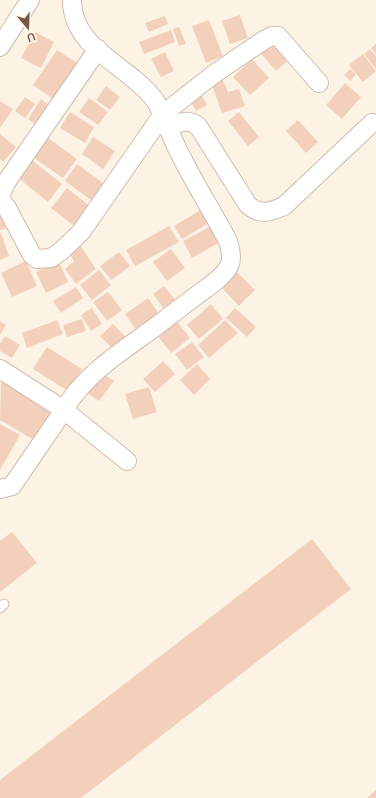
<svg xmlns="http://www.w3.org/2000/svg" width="376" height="798" viewBox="0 0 376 798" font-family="Lato,sans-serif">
  <rect width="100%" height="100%" fill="#fdf3e4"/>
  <path fill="#f3d0bb" d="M 240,15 L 248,38 L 230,44 L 222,21 Z
    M 165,16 L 168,24 L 149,32 L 145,23 Z
    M 209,20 L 223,56 L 206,63 L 192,26 Z
    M 179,27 L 186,44 L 179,46 L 173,29 Z
    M 171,30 L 175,42 L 144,54 L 139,42 Z
    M 35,32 L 54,42 L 41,68 L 21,58 Z
    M 275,42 L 290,59 L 276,71 L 261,54 Z
    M 376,44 L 376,54 L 371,48 Z
    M 370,49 L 376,56 L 376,69 L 364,54 Z
    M 57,50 L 79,64 L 55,100 L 33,85 Z
    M 165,52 L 174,71 L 161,77 L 151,59 Z
    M 363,54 L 376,71 L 363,82 L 349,65 Z
    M 252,59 L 269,78 L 250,95 L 233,77 Z
    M 350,69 L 356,74 L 350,81 L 344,75 Z
    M 221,76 L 228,92 L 239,89 L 245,106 L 222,113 L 210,80 Z
    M 345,83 L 361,97 L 342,119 L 326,105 Z
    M 106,86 L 120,97 L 110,110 L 96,100 Z
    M 200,92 L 207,105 L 196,111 L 189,98 Z
    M 25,97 L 35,104 L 25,118 L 15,111 Z
    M 89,98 L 108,112 L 98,125 L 79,112 Z
    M 41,99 L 53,108 L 40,127 L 28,119 Z
    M 0,101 L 13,109 L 0,128 Z
    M 70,112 L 94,127 L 85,143 L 60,128 Z
    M 239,112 L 259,137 L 248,146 L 228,121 Z
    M 298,120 L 318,142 L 306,153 L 286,131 Z
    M 0,134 L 16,147 L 3,162 L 0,159 Z
    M 93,137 L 115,151 L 103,169 L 82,154 Z
    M 48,138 L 77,159 L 63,178 L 34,158 Z
    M 32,160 L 62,184 L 48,202 L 18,178 Z
    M 77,164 L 107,186 L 95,203 L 65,181 Z
    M 67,188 L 92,208 L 77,228 L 51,208 Z
    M 201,210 L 209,223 L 182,239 L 174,226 Z
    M 0,213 L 6,229 L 0,230 Z
    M 169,226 L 179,242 L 135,266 L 126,250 Z
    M 211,226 L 220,242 L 192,258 L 183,241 Z
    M 0,231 L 9,256 L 0,260 Z
    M 79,244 L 96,269 L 76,284 L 65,269 L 74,261 L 68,252 Z
    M 171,249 L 185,268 L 167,281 L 153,262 Z
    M 119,252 L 130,266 L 111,280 L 100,266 Z
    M 26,261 L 37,286 L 12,297 L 1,273 Z
    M 59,262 L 68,282 L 46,293 L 36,272 Z
    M 99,270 L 111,285 L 92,300 L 80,285 Z
    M 237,272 L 255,290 L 239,306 L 221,287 Z
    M 164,286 L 177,302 L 165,311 L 153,294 Z
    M 76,287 L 83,298 L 61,313 L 53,301 Z
    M 108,292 L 122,310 L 107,321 L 93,302 Z
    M 148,298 L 161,317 L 138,333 L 125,314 Z
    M 211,304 L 223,319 L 199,339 L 187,325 Z
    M 92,308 L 102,324 L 91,331 L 81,315 Z
    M 235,308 L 256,327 L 247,337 L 226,318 Z
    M 82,319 L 86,331 L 67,337 L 63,325 Z
    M 175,319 L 190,338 L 171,353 L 156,334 Z
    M 57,320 L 63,334 L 27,348 L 22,333 Z
    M 225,320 L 238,333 L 209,358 L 198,345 Z
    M 0,321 L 6,325 L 0,335 Z
    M 113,324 L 128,339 L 115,351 L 100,336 Z
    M 5,336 L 20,345 L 12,358 L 0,351 L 0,344 Z
    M 192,342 L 204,357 L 187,370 L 175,354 Z
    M 47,347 L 82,369 L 68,391 L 33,369 Z
    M 163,361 L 175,374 L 155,392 L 143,379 Z
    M 197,364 L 210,379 L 194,395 L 180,380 Z
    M 101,372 L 114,381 L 99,401 L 86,392 Z
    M 1,379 L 52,410 L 34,440 L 0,420 Z
    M 149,387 L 157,412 L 133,419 L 125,394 Z
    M 0,424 L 20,435 L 0,470 Z
    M 12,532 L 37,563 L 0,592 L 0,541 Z
    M 312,539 L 351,589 L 81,798 L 0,798 L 0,780 Z
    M 376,790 L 376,798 L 367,798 Z"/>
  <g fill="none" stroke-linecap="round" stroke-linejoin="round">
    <defs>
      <path id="service" d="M 0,608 L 4,604"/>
      <path id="minor" d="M 0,47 L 30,0
        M 167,128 C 179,123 187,118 198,126 L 248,205 C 261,216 270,212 284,206 L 372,123
        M 0,199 L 7,208 L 32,255 L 37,259 L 51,258 L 60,252 L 81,232 L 163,114 L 214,74 L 264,40 L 272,36 L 278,36 L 319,83
        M 1,200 L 2,191 L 9,178 L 98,49
        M 0,369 L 64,410 L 127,461
        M 0,489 L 12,486 L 64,410 C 85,373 124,350 158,325 C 177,310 197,295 216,281 C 232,267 234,261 228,241 C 212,210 192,180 177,148 C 169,132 164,113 154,99 C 127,64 72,49 72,0"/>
    </defs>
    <use href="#service" stroke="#d1bcad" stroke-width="11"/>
    <use href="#minor" stroke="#d1bcad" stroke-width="20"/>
    <use href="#service" stroke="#fff" stroke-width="9"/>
    <use href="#minor" stroke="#fff" stroke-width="18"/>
  </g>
  <g transform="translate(28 28) rotate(161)" stroke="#fff7eb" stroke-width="3" paint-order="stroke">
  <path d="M0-3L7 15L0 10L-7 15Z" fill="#765849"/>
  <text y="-6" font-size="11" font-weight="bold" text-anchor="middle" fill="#765849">U</text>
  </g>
</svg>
